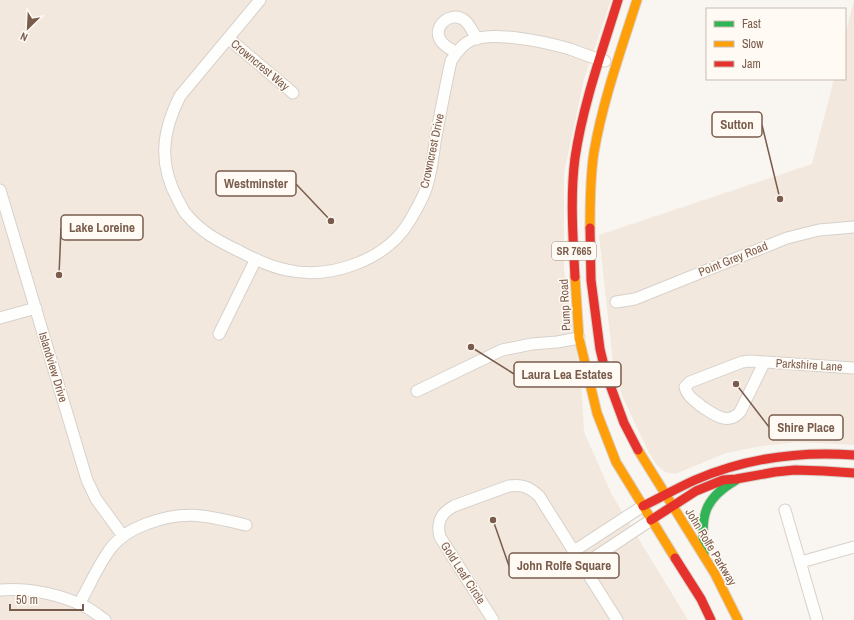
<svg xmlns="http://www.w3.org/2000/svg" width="854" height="620" viewBox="0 0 854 620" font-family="'Archivo Narrow',sans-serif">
  <rect width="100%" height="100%" fill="#f9f5f0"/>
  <path fill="#f2e8de" d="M 0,0 L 611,0 L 584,79 L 564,173 L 564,269 L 581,383 L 584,432 L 612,495 L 688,620 L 0,620 Z
    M 854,0 L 854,445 L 797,442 L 762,446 L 726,453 L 675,474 L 665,472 L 657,465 L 649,453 L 623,398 L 614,371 L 599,235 L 812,164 L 834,79 L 845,79 L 845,36 Z"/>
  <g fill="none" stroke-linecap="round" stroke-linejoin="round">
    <defs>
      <path id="street" d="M 260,0 L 180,96 C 162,132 158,163 178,200 C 181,205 183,211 187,215 C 201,232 220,242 239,251 C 254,259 270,267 287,270 C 330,280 386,260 409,222 C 415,212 422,200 426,189 C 431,174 433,158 435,142 C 440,115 445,88 451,61 C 456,53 463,43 472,40 C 495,31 546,42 570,49 C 581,53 593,58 605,61
        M 228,38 L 293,93
        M 456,53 C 451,49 444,46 441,41 C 431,27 451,10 464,20 C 470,24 473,33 477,39
        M 0,190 L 87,480 L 96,499 L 123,536
        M 616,302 L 635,299 L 787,238 L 819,230 L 854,227
        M 0,318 L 36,308
        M 219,334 L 256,259
        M 764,363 L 740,412 C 728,426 713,414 701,406 C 694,400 687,396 685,387 L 690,382 L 742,362 L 750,361 L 854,368
        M 417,391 L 502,350 L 532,344 L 557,342 L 579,338
        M 785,510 L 817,620
        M 574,551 L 643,506
        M 801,562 L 854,547
        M 583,565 L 651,520
        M 0,590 C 29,588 58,594 84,606 C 92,610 98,615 105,620
        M 79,604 C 90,585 98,565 111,548 C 120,536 133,529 146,524 C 186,509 207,516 246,525
        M 493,620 L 440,537 C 436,522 441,513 454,506 L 509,486 C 522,484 529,487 539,496 L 617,620"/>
      <path id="fast" d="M 704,556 C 702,518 700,501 736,480"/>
      <path id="slow" d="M 590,228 C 590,203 590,177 594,152 C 603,100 621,50 637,0
        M 575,277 L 579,338 L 597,413 L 616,462 L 675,558
        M 638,450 L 715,574 L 738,620"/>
      <path id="jam" d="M 590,228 L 591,280 L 600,349 L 606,374 L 624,423 L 638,450
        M 575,277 C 573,239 570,196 575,158 C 583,104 602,52 618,0
        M 643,506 C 660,498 677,488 695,480 C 746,458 799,451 854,455
        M 651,520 L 696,491 L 723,480 L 736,479 L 775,472 L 795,470 L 824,471 L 854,473
        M 675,558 L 701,599 L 711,620"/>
    </defs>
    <use href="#street" stroke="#d7d1cb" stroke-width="13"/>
    <use href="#fast" stroke="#d9d2cb" stroke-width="11"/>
    <use href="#slow" stroke="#d9d2cb" stroke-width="11"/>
    <use href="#jam" stroke="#d9d2cb" stroke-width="11"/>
    <use href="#street" stroke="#fefefd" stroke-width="11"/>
    <use href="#fast" stroke="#30b455" stroke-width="9"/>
    <use href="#slow" stroke="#ff9f0a" stroke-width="9"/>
    <use href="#jam" stroke="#e5322d" stroke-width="9"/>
  </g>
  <g text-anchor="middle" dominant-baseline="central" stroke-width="3" stroke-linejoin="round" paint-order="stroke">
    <rect fill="#fffaf3" stroke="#a28b7f" stroke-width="1" x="552" y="242" width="44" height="18" rx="3"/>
    <g font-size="11" font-weight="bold" fill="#7a5c4d">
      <text x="574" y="251">SR 7665</text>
    </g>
    <g font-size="12" fill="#7a5c4d" stroke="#fffaf3">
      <text transform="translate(260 65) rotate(40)">Crowncrest Way</text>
      <text transform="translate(432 151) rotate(-78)">Crowncrest Drive</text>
      <text transform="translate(733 259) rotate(-22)">Point Grey Road</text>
      <text transform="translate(565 305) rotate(-93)">Pump Road</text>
      <text transform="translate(809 365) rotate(3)">Parkshire Lane</text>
      <text transform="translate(53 367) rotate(73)">Islandview Drive</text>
      <text transform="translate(711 547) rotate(59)">John Rolfe Parkway</text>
      <text transform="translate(463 573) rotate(57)">Gold Leaf Circle</text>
    </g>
  </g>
  <path fill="none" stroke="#7a5c4d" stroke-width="1.5" d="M780 199L762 125M331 221L296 184M59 275L61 228M471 347L514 374M736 384L769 427M493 520L509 566"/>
  <g fill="#7a5c4d" stroke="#fffaf3" stroke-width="1.5">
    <circle cx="780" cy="199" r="4"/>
    <circle cx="331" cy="221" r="4"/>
    <circle cx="59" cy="275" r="4"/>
    <circle cx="471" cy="347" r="4"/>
    <circle cx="736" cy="384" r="4"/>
    <circle cx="493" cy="520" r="4"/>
  </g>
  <g fill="#fffaf3" stroke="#7a5c4d" stroke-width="1.5">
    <rect x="712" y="112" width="50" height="25" rx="4"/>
    <rect x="216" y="171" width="80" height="25" rx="4"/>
    <rect x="61" y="215" width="82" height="25" rx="4"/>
    <rect x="514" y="362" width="107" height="25" rx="4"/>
    <rect x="769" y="415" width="74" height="25" rx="4"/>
    <rect x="509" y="553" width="110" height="25" rx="4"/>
  </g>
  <g font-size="13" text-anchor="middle" font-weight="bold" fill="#7a5c4d">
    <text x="737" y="129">Sutton</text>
    <text x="256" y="188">Westminster</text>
    <text x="102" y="232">Lake Loreine</text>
    <text x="567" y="379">Laura Lea Estates</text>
    <text x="806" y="432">Shire Place</text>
    <text x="564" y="570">John Rolfe Square</text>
  </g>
  <rect x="706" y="8" width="140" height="72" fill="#fffaf3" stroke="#cabbb1"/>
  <rect x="714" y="21" width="20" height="6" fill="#30b455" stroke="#cabbb1"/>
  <text x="742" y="28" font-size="12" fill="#7a5c4d">Fast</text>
  <rect x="714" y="41" width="20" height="6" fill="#ff9f0a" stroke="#cabbb1"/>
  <text x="742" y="48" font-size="12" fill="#7a5c4d">Slow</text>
  <rect x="714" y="61" width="20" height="6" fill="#e5322d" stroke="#cabbb1"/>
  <text x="742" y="68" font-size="12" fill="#7a5c4d">Jam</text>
  <g transform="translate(28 28) rotate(204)" stroke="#fffaf3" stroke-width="3" paint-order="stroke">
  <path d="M0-3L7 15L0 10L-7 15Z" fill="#7a5c4d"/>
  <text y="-6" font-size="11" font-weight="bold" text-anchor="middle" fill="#7a5c4d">N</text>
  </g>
  <path d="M10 604v6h73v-6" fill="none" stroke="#7a5c4d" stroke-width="2"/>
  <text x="16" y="604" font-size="12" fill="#7a5c4d" stroke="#fffaf3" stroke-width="3" paint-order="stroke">50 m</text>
</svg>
